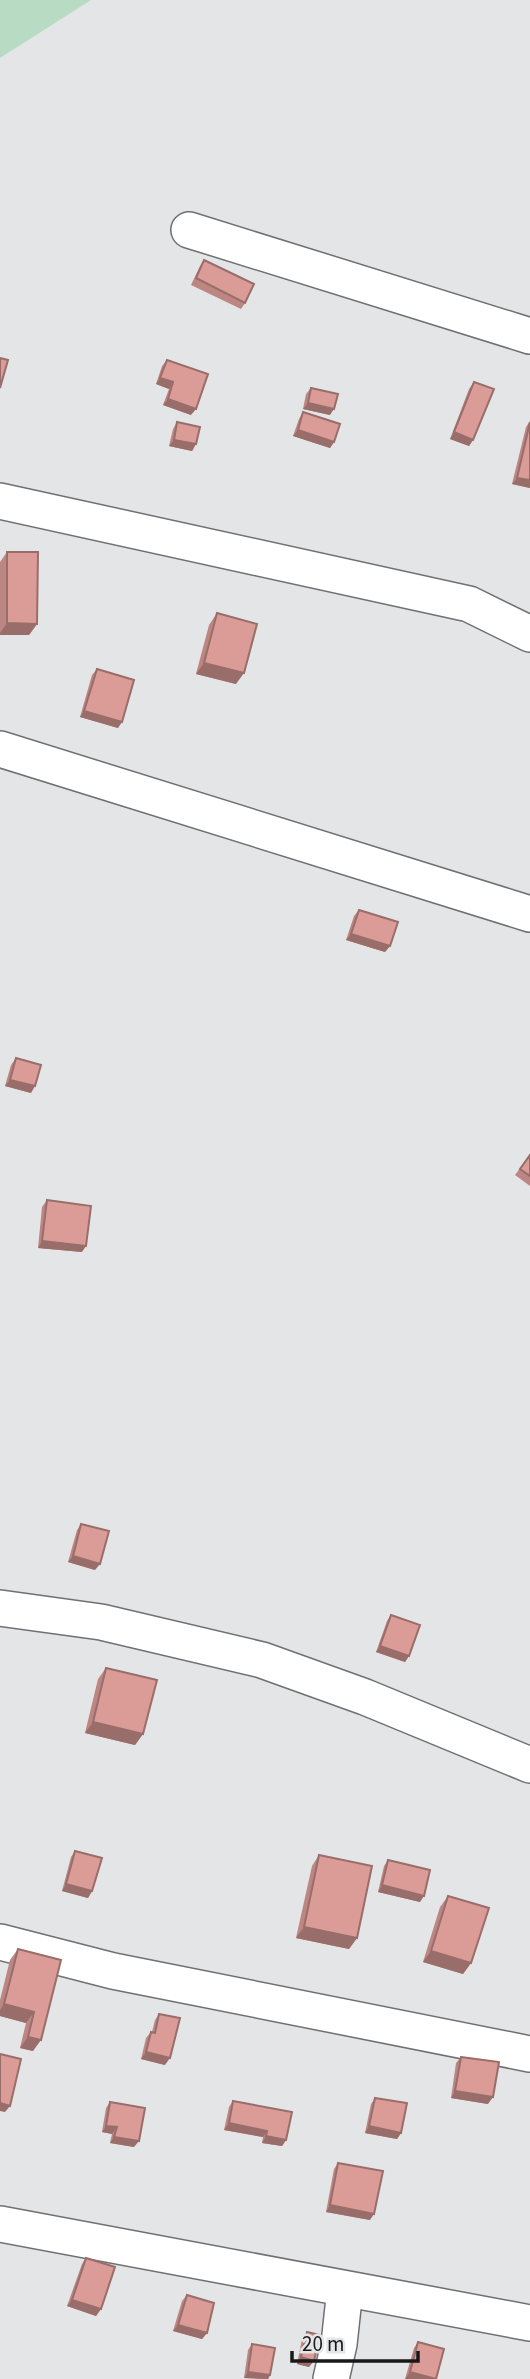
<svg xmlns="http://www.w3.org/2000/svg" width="530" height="2379" viewBox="0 0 530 2379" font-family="'Source Sans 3',sans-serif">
  <rect width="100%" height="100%" fill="#e4e5e7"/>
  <path fill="#b7dbc3" d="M 0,0 L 91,0 L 0,58 Z"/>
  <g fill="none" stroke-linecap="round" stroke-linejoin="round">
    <defs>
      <path id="street" d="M 189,230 L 530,336
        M 0,501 L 469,604 L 530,634
        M 0,749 L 530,914
        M 0,1608 L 101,1622 L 262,1660 L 365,1697 L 530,1765
        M 0,1942 L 113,1971 L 530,2054
        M 0,2224 L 530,2323
        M 331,2379 L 339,2344 L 345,2289"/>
    </defs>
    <use href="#street" stroke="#6f7072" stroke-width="38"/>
    <use href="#street" stroke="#fff" stroke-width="35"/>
  </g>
  <path fill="#bc8683" d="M 204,260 L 245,303 L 241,309 L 191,285 L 200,266 Z
    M 167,360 L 191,415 L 163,405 L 169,389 L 156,384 L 162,366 Z
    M 474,382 L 473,440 L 469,446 L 450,439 L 469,389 Z
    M 311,388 L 330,415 L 303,409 L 306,394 Z
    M 303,412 L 334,442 L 330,448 L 293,436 L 299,419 Z
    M 530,421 L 530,488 L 512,484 L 526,427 Z
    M 177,422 L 196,444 L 192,451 L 169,446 L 173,429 Z
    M 7,552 L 37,624 L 29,635 L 0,635 L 0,562 Z
    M 217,613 L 236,684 L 196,674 L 209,625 Z
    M 97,669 L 118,728 L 80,717 L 92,675 Z
    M 359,910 L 390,946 L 385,952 L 346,940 L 354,916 Z
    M 16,1058 L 31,1093 L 5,1086 L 11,1065 Z
    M 530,1155 L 530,1186 L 515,1175 Z
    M 47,1200 L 82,1252 L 38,1248 L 42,1207 Z
    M 81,1524 L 95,1570 L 68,1562 L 77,1530 Z
    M 391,1615 L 409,1656 L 405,1662 L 376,1652 L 387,1621 Z
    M 106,1668 L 143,1734 L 135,1745 L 85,1733 L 98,1679 Z
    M 75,1851 L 92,1891 L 88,1898 L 62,1891 L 71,1857 Z
    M 319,1855 L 357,1938 L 349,1949 L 296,1938 L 312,1866 Z
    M 388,1860 L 420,1902 L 378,1892 L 384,1866 Z
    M 448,1896 L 471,1963 L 463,1974 L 423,1962 L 440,1907 Z
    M 18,1949 L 61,1960 L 33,2051 L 20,2048 L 26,2023 L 0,2016 L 0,2000 L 10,1960 Z
    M 159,2014 L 165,2065 L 141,2059 L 146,2038 L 151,2032 L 152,2032 L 155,2020 Z
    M 461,2057 L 488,2104 L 451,2098 L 456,2063 Z
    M 375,2098 L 401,2133 L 397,2139 L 365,2133 L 371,2104 Z
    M 233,2101 L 286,2140 L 282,2146 L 262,2143 L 263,2137 L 224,2130 L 229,2107 Z
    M 110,2102 L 134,2147 L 110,2143 L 112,2134 L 102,2132 L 106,2108 Z
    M 338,2163 L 370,2220 L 326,2212 L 334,2169 Z
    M 86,2258 L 101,2309 L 96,2316 L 67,2306 L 82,2264 Z
    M 187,2295 L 207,2333 L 202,2339 L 173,2331 L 182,2301 Z
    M 307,2332 L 309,2367 L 297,2364 L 302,2339 Z
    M 418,2342 L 436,2379 L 405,2379 L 414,2348 Z
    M 252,2344 L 270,2375 L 268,2379 L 244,2378 L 248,2350 Z"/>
  <path fill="#996d6a" d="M 160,378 L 173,382 L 169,389 L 156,384 Z
    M 168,399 L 196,409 L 191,415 L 163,405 Z
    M 308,403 L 334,409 L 330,415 L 303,409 Z
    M 298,430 L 334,442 L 330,448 L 293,436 Z
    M 454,432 L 473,440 L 469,446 L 450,439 Z
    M 174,440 L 196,444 L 192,451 L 169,446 Z
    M 517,478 L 530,480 L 530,488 L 512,484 Z
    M 7,623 L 37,624 L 29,635 L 0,635 L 0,633 Z
    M 204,663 L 244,673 L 236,684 L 196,674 Z
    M 84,711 L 122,722 L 118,728 L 80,717 Z
    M 351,934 L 390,946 L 385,952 L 346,940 Z
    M 10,1080 L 35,1086 L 31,1093 L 5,1086 Z
    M 42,1241 L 86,1246 L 82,1252 L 38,1248 Z
    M 73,1556 L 100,1564 L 95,1570 L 68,1562 Z
    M 380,1646 L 409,1656 L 405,1662 L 376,1652 Z
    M 93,1722 L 143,1734 L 135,1745 L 85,1733 Z
    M 66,1884 L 92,1891 L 88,1898 L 62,1891 Z
    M 382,1885 L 424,1896 L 420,1902 L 378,1892 Z
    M 304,1927 L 357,1938 L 349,1949 L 296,1938 Z
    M 431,1951 L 471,1963 L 463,1974 L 423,1962 Z
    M 4,2004 L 34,2012 L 26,2023 L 0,2016 L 0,2010 Z
    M 28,2037 L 41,2040 L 33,2051 L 20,2048 Z
    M 146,2052 L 170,2058 L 165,2065 L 141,2059 Z
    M 455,2091 L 493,2097 L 488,2104 L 451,2098 Z
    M 0,2103 L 10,2106 L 5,2112 L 0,2111 Z
    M 229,2123 L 267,2131 L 263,2137 L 224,2130 Z
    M 106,2126 L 117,2127 L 112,2134 L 102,2132 Z
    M 369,2126 L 401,2133 L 397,2139 L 365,2133 Z
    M 266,2136 L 286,2140 L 282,2146 L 262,2143 Z
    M 114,2137 L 139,2141 L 134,2147 L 110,2143 Z
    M 330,2205 L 374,2214 L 370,2220 L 326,2212 Z
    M 72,2300 L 101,2309 L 96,2316 L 67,2306 Z
    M 178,2325 L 207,2333 L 202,2339 L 173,2331 Z
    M 301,2357 L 314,2361 L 309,2367 L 297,2364 Z
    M 248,2372 L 270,2375 L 268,2379 L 244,2378 Z
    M 410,2372 L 436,2379 L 405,2379 Z"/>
  <path fill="#db9c98" stroke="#996d6a" stroke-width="2" d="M 204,260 L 254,284 L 245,303 L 196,278 Z
    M 0,358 L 8,360 L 0,388 Z
    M 167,360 L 208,374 L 196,409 L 168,399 L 173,382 L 160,378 Z
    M 474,382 L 494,389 L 473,440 L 454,432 Z
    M 311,388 L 338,394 L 334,409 L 308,403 Z
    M 303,412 L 340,424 L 334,442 L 298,430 Z
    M 177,422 L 200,427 L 196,444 L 174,440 Z
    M 530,422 L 530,480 L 517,478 Z
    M 7,552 L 38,552 L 37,624 L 7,623 Z
    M 217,613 L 257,624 L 244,673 L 204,663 Z
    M 97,669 L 134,680 L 122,722 L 84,711 Z
    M 359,910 L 398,922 L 390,946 L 351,934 Z
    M 16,1058 L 41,1065 L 35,1086 L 10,1080 Z
    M 530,1155 L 530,1176 L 520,1169 Z
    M 47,1200 L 91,1206 L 86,1246 L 42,1241 Z
    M 81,1524 L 109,1531 L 100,1564 L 73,1556 Z
    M 391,1615 L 420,1625 L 409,1656 L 380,1646 Z
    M 106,1668 L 157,1680 L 143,1734 L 93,1722 Z
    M 75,1851 L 102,1858 L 92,1891 L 66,1884 Z
    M 319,1855 L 372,1866 L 357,1938 L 304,1927 Z
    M 388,1860 L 430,1870 L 424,1896 L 382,1885 Z
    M 448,1896 L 489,1908 L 471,1963 L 431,1951 Z
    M 18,1949 L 61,1960 L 41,2040 L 28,2037 L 34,2012 L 4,2004 Z
    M 159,2014 L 180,2018 L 170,2058 L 146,2052 L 151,2032 L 155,2033 Z
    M 0,2054 L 21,2059 L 10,2106 L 0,2103 Z
    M 461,2057 L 499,2062 L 493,2097 L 455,2091 Z
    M 375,2098 L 407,2103 L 401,2133 L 369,2126 Z
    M 233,2101 L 292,2112 L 286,2140 L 266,2136 L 267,2131 L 229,2123 Z
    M 110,2102 L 145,2108 L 139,2141 L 114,2137 L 117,2127 L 106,2126 Z
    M 338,2163 L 383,2171 L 374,2214 L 330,2205 Z
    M 86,2258 L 115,2267 L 101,2309 L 72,2300 Z
    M 187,2295 L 214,2303 L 207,2333 L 178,2325 Z
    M 307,2332 L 320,2335 L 314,2361 L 301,2357 Z
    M 418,2342 L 444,2349 L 436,2379 L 410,2372 Z
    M 252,2344 L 275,2348 L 270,2375 L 248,2372 Z"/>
  <path d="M292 2351v10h126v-10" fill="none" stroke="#181819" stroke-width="3.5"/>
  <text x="302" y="2351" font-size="21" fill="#181819" stroke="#e4e5e7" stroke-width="5" paint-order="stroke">20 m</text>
</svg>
